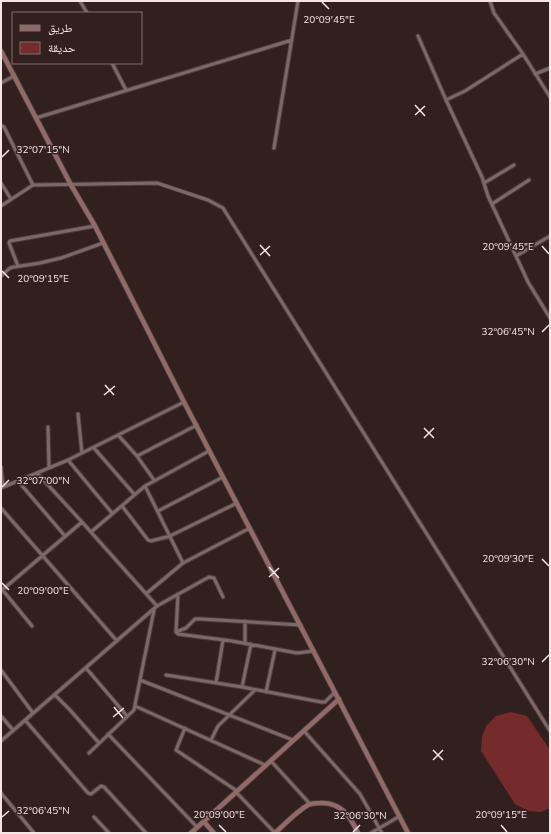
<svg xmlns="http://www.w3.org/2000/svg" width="551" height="834" viewBox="0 0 551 834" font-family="'Nunito Sans','Noto Naskh Arabic',sans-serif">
  <rect width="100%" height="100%" fill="#32201f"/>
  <path fill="#752a2b" d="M 511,712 L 527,716 L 550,750 L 550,808 L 541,812 L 528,811 L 515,804 L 481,751 L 482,737 L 486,726 L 496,716 Z"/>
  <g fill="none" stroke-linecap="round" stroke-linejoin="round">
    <defs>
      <path id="street" d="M 80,1 L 87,13
        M 490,1 L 494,13 L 523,54 L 550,97
        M 418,36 L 446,100 L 465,91 L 523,54
        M 112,63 L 126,90
        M 535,74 L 550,68
        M 1,83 L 14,76
        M 446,100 L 482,177 L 488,196 L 516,256 L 550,236
        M 36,118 L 292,40
        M 1,125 L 4,127 L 33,185
        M 274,148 L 298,1
        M 1,183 L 11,199
        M 484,183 L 514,165
        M 492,204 L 529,180
        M 1,206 L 33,185 L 157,183 L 208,200 L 223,208 L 550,731
        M 516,256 L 528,282 L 550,318
        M 18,266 L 9,243 L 10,241 L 95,226
        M 1,276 L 10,268 L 14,267 L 40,263 L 61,258 L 103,243
        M 78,414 L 82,453
        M 48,427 L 49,468
        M 118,435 L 137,456 L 154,480
        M 94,448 L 134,494
        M 137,456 L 197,425
        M 68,460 L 112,513
        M 1,467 L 3,487
        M 37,473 L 82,522 L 157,606
        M 18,481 L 65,536
        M 145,486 L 183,563
        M 1,488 L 68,460 L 184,402
        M 122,506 L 148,540 L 151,541 L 170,536 L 237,503
        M 1,508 L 117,641
        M 158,511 L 223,477
        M 91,532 L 145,486 L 209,451
        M 1,588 L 32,626
        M 1,591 L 82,522
        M 147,593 L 183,563 L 250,528
        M 178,594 L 176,632 L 186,628 L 195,619 L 201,619 L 301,625
        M 176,632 L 178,634 L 232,641 L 297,653 L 314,651
        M 245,643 L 245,621
        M 86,668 L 127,716
        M 1,670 L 33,713
        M 166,675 L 242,687 L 321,702 L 325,702 L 335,692
        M 140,680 L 293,740
        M 216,683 L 223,640
        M 242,687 L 251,644
        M 266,692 L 275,650
        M 55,695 L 70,710 L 99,743
        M 135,706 L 265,765
        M 1,716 L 13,730
        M 25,720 L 88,793 L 91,794 L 101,786 L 104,787 L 146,833
        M 185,728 L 176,750 L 237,791
        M 304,731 L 360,794 L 382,833
        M 108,734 L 197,827
        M 211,740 L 218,726 L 255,690
        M 1,741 L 157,606 L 209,577 L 214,578 L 223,597
        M 89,753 L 134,710 L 154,610
        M 271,761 L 310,804
        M 236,792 L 275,833
        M 1,793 L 34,833
        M 94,817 L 109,833
        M 371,833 L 400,816"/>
      <path id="secondary" d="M 1,51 L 71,185 L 95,226 L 184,402 L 408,833
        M 204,822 L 214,833
        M 191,833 L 339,699
        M 275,833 C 285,824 296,812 308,805 C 312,803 316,803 320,803 C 341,802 350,816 358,833"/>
    </defs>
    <use href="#street" stroke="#4d3e3e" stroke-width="5"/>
    <use href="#secondary" stroke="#4d3e3e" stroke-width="6"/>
    <use href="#street" stroke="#7e6867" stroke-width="3"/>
    <use href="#secondary" stroke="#916967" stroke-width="4.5"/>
  </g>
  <path fill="none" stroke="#f3e6e5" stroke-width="1.5" d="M 322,2 L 329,9M 415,105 L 425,116M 415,115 L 425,106M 2,157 L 9,150M 260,245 L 270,256M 542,246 L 549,254M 260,255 L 270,246M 2,271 L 9,278M 542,332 L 549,325M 105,385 L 114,395M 104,395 L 115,386M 424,428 L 434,438M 424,438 L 434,428M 2,487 L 9,480M 542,559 L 549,566M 269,567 L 279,578M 269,577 L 279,568M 2,583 L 9,590M 542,662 L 549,655M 114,707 L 123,718M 113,717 L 124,708M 433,750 L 443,760M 433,760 L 443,750M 2,817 L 9,811M 219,825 L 226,832M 501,825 L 507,832M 353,832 L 360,825"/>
  <g font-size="10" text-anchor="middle" fill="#f3e6e5" stroke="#32201f" stroke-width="3" stroke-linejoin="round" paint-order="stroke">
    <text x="329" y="23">20°09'45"E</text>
    <text x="43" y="153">32°07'15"N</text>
    <text x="508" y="250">20°09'45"E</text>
    <text x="43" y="282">20°09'15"E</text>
    <text x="508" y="335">32°06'45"N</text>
    <text x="43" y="484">32°07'00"N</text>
    <text x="508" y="562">20°09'30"E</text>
    <text x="43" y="594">20°09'00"E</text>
    <text x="508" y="665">32°06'30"N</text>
    <text x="43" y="814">32°06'45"N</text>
    <text x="219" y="818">20°09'00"E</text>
    <text x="501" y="818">20°09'15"E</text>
    <text x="360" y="819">32°06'30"N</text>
  </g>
  <rect width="551" height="834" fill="none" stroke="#f3e6e5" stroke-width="4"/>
  <rect x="12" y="12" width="130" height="52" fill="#32201f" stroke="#7f6f6e"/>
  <rect x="20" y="25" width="20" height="6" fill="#916967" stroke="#7f6f6e"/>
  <text x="48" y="32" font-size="12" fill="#f3e6e5">طريق</text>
  <rect x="20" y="42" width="20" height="12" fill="#752a2b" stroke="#7f6f6e"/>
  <text x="48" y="52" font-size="12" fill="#f3e6e5">حديقة</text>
</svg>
